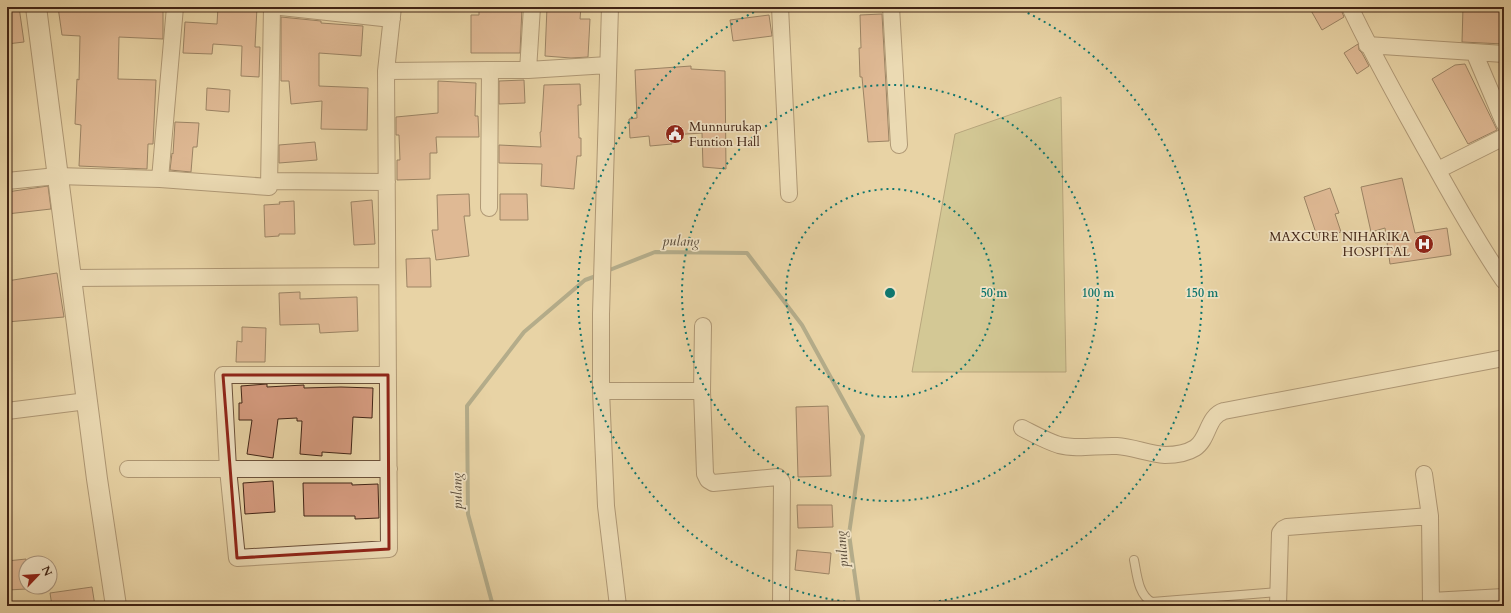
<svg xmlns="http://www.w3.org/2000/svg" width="1511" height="613" viewBox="0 0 1511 613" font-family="Cardo,serif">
  <rect width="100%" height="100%" fill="#e8d3a5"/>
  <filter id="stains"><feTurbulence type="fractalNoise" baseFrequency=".005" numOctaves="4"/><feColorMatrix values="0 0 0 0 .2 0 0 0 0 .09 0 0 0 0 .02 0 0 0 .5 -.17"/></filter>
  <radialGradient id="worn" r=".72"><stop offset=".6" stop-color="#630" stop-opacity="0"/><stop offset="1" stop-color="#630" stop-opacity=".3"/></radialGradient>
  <path fill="#bbbb82" stroke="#7e704c" d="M 1061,97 L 1066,372 L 912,372 L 955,134 Z"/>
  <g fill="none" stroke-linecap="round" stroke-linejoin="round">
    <path stroke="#757d69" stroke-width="4" d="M 607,271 L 655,252 L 747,253 L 802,325 L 863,436 L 849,534 L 859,606
      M 493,606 L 468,514 L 467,406 L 524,332 L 585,280 L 599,275"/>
  </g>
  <path fill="#d49a7e" stroke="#412415" d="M 7,7 L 19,7 L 24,42 L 7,44 Z
    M 58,7 L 163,7 L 163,39 L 119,37 L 118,79 L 156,80 L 153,144 L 148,144 L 147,169 L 79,166 L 81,125 L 75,124 L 77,79 L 79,80 L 80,36 L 62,35 Z
    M 218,7 L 257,7 L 255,47 L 260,47 L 259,77 L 241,76 L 242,46 L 213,44 L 212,54 L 183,53 L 185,22 L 217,24 Z
    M 479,7 L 522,7 L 520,53 L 471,53 L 471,15 L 479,15 Z
    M 547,7 L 581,7 L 580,19 L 590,19 L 588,57 L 571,58 L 545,56 Z
    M 1309,7 L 1340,7 L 1344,17 L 1322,30 Z
    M 1463,7 L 1504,7 L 1504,44 L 1462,42 Z
    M 882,14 L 889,141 L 868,142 L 862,77 L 860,77 L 859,48 L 861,48 L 860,15 Z
    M 769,15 L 772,36 L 733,41 L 730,20 Z
    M 281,17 L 321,21 L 321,23 L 363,26 L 361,56 L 319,53 L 319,86 L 368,88 L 367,130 L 321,129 L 322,101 L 291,104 L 289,81 L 281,81 Z
    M 1358,44 L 1359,50 L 1362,53 L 1369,66 L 1357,74 L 1344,53 Z
    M 1465,64 L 1497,130 L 1468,144 L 1432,79 L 1455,65 Z
    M 691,66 L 691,69 L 725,71 L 726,169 L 703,167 L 702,133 L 671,135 L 672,144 L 650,146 L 649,136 L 630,138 L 629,119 L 637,118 L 635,70 Z
    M 524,80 L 525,103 L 499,104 L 499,81 Z
    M 438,81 L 476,83 L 475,116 L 478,116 L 479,137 L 436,137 L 437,153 L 430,153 L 430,179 L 397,180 L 397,160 L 400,160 L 399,135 L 396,135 L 396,117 L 438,113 Z
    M 580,84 L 581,105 L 578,105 L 579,138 L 581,138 L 581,156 L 577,156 L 574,189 L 541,186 L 542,164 L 499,163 L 499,145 L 541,147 L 540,132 L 541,132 L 544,85 Z
    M 207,88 L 230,90 L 229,112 L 206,110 Z
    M 175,122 L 199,123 L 197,147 L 193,147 L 191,172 L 170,170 L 172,153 L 173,154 Z
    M 315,142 L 317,160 L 279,163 L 279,145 Z
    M 1402,178 L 1415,233 L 1447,228 L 1451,255 L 1390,264 L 1385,228 L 1371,232 L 1361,187 Z
    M 48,186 L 51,209 L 7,214 L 7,192 Z
    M 1330,188 L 1339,213 L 1335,214 L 1341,232 L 1318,239 L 1304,197 Z
    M 469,194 L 470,216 L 464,216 L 469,256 L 436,260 L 432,230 L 438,230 L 437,195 Z
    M 500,194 L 527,194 L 528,220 L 500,220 Z
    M 372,200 L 375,244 L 354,245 L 351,202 Z
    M 294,201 L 295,234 L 279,234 L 279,236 L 265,237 L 264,205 L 280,204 L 279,202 Z
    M 430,258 L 431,287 L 407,287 L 406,259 Z
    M 57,273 L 64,317 L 7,322 L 7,281 Z
    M 300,292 L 300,299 L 357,297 L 358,331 L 320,333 L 319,324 L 280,325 L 279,293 Z
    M 242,327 L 266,328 L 265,362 L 236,362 L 237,341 L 242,342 Z
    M 267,384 L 267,387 L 304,385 L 304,388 L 341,387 L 373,388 L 372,418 L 353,417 L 351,454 L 322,452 L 322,456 L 300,454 L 302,421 L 297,421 L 297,418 L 278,419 L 273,458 L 247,454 L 252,420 L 239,420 L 239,403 L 242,403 L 241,386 Z
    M 828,406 L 831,476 L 798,477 L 796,407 Z
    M 273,481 L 275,512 L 245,514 L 243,483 Z
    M 303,483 L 352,483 L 352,485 L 378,484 L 379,518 L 355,519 L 355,516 L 304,516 Z
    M 797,505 L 832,505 L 833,527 L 798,528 Z
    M 797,550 L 831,553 L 829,574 L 795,570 Z
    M 26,559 L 26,589 L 8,590 L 7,561 Z
    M 92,587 L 95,606 L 52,606 L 50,593 Z"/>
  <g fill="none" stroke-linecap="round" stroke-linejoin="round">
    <defs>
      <path id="service" d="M 1134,560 C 1137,574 1138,595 1152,602 L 1278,592"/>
      <path id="minor" d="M 175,7 L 160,179 L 269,187 L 272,7
        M 281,7 L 392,19
        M 393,7 L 386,71 L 490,70
        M 610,7 L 601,314 L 601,391 L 606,506 L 618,606
        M 780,7 L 789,194
        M 891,7 L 899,145
        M 1350,7 C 1373,56 1400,103 1426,150 C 1451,194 1475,239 1504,281
        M 1367,45 L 1504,54
        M 1474,52 L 1504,123
        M 528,70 L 532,7
        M 386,71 L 389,549 L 237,558 L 228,469 L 223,375 L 388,375
        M 1438,170 L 1504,137
        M 7,181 L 57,176 L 160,179
        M 269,181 L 387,182
        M 489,208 L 490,70 L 528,70 L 608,65
        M 71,278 L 387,276
        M 601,391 L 702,391 L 705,474 L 708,480 L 713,483 L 778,477 L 782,482 L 781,606
        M 702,391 L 703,326
        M 7,411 L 87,401
        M 1022,428 C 1034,434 1046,441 1059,445 C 1077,450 1098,445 1117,446 C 1133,447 1149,454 1165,455 C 1175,455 1187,453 1195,448 C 1209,439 1207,416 1224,411 L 1504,358
        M 128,469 L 389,469
        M 1424,474 L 1430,516 L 1431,606
        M 1431,601 L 1504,597
        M 1278,606 L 1280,533 L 1283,529 L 1287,527 L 1430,516"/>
      <path id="tertiary" d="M 36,7 L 97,479 L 116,606"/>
    </defs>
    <use href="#service" stroke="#6b5039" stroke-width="10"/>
    <use href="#minor" stroke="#6b5039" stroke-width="18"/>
    <use href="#tertiary" stroke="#6b5039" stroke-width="22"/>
    <use href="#service" stroke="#f0e2c4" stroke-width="8"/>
    <use href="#minor" stroke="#f0e2c4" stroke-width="16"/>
    <use href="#tertiary" stroke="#f0e2c4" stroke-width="20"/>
  </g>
  <path d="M0 0H1511V613H0ZM 223,375 L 388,375 L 389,549 L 237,558 Z" fill="#e8d3a5" fill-opacity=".55" fill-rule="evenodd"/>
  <path fill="none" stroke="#8f2418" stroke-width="3" stroke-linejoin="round" d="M 223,375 L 388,375 L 389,549 L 237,558 Z"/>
  <g fill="none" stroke="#0f766e" stroke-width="2" stroke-dasharray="2 4">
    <circle cx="890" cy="293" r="104"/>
    <circle cx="890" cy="293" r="208"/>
    <path d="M1017 8A312 312 0 1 1 763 8"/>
  </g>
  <defs>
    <symbol id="civic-disc" viewBox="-11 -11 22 22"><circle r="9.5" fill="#8f2418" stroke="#f0e2c4"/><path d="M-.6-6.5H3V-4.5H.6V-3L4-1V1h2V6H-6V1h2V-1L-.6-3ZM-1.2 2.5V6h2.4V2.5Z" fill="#fff"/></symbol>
    <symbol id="hospital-disc" viewBox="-11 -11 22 22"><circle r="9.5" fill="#8f2418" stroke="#f0e2c4"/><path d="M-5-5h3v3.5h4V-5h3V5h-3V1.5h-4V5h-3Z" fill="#fff"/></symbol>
  </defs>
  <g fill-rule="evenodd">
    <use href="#civic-disc" x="664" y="123" width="22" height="22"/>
    <use href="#hospital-disc" x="1413" y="233" width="22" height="22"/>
  </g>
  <g text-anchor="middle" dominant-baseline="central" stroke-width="3.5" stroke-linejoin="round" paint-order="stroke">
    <g font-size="13" fill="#412415" stroke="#f0e2c4" text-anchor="start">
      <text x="689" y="127">Munnurukap<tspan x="689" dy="15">Funtion Hall</tspan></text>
      <text x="1410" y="237" text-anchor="end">MAXCURE NIHARIKA<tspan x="1410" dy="15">HOSPITAL</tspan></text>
    </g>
    <g font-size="14" font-style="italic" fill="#574938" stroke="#f0e2c4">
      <text transform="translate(681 241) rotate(1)">pulang</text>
      <text transform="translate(457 491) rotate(-91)">pulang</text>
      <text transform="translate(842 549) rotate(-95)">pulang</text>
    </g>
  </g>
  <circle cx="890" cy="293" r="6" fill="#0f766e" stroke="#f0e2c4" stroke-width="2"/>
  <g font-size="12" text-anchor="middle" font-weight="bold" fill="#0f766e" stroke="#f0e2c4" stroke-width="3.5" stroke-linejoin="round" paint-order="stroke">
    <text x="994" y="297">50 m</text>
    <text x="1098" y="297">100 m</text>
    <text x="1202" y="297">150 m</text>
  </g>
  <rect width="1511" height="613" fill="none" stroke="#e8d3a5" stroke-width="24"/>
  <rect x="8" y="8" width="1495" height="597" fill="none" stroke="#412415" stroke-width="2"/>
  <rect x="12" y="12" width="1487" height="589" fill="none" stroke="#412415"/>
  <g transform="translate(38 575) rotate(65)"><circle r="19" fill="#f0e2c4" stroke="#aa967e"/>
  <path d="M0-3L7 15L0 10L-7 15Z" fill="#8f2418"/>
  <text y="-6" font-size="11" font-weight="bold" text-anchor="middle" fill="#412415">N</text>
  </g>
  <rect width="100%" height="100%" filter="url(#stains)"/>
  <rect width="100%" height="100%" fill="url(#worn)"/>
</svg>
